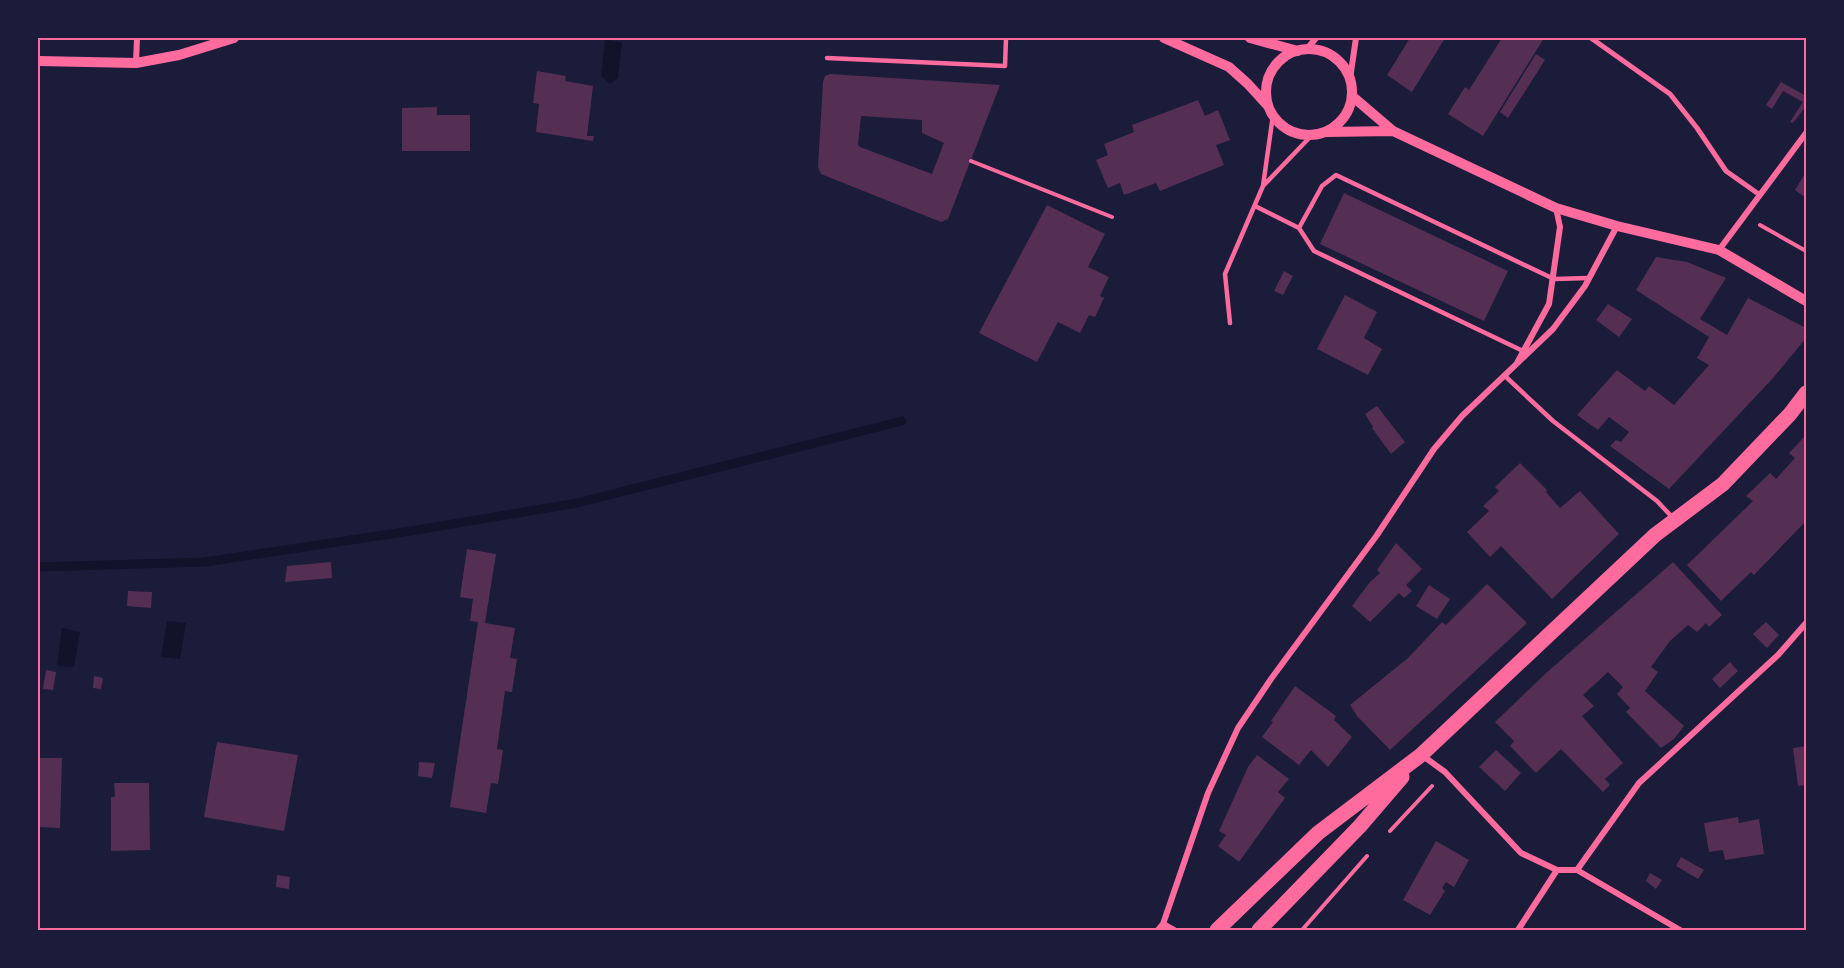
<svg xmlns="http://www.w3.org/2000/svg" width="1844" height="968" viewBox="0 0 1844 968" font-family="Overpass,sans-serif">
  <rect width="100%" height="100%" fill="#1b1b3a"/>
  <path fill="#12122b" d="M 605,40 L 622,42 L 618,78 L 610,84 L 601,76 Z
    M 167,621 L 186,623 L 180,659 L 161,657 Z
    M 62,628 L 80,632 L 74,667 L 57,666 Z"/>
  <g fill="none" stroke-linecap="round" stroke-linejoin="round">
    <path stroke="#12122b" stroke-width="9" d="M 38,567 L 205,562 L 417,530 L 577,503 L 902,421"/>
  </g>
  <path fill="#542f53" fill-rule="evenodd" d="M 1410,38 L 1445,38 L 1412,92 L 1387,75 Z
    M 1502,38 L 1544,38 L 1483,136 L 1448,114 L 1465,87 L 1469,90 Z
    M 1536,54 L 1545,60 L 1508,118 L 1500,112 Z
    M 537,71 L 566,76 L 565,81 L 593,86 L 587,136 L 594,136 L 593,141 L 536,132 L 539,104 L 533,103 Z
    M 830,74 L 1000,85 L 948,219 L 941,222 L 821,174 L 818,167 L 823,82 L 825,76 ZM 861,116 L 922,120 L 922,133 L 944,143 L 932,174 L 860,147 L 858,145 Z
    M 1781,82 L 1806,96 L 1806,106 L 1793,123 L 1790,122 L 1803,102 L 1783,91 L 1772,109 L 1766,105 Z
    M 1198,100 L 1205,116 L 1218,110 L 1230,140 L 1216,145 L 1224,165 L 1160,191 L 1156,183 L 1124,195 L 1120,183 L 1108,188 L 1096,160 L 1108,155 L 1104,144 L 1134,132 L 1132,125 Z
    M 437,107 L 437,115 L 470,115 L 470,151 L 402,151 L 402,108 Z
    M 1806,172 L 1806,198 L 1795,190 Z
    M 1344,193 L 1508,271 L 1484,321 L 1320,244 Z
    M 1047,205 L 1105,234 L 1088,267 L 1109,277 L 1100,296 L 1104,298 L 1095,317 L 1089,315 L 1080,333 L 1058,322 L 1037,362 L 979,333 Z
    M 1656,257 L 1687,262 L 1726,278 L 1700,319 L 1727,335 L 1748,298 L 1806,328 L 1806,338 L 1773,378 L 1669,489 L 1610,446 L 1616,440 L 1621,442 L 1629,432 L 1609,417 L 1598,430 L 1577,415 L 1617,370 L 1645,391 L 1649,386 L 1674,405 L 1709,365 L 1697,358 L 1709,337 L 1636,290 Z
    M 1284,271 L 1293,276 L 1283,295 L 1274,291 Z
    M 1345,295 L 1377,312 L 1364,338 L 1382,349 L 1368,375 L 1317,349 Z
    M 1608,304 L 1632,319 L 1619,337 L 1596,320 Z
    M 1377,406 L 1405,442 L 1391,454 L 1372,428 L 1373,427 L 1365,414 Z
    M 1806,435 L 1806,521 L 1754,575 L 1751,572 L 1721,601 L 1687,565 L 1753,501 L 1746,496 L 1770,473 L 1776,479 L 1795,458 L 1789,453 Z
    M 1520,463 L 1547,490 L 1546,492 L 1560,508 L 1580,491 L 1619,534 L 1552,599 L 1501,546 L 1490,557 L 1467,532 L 1489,511 L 1483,506 L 1499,491 L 1495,487 Z
    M 1396,543 L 1422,569 L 1406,585 L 1412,591 L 1404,598 L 1399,593 L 1370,622 L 1352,606 L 1370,582 L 1380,573 L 1377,570 Z
    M 467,549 L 496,554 L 485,623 L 515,628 L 510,658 L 517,659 L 512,692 L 505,691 L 497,749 L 503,750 L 498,784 L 491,783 L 486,813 L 450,807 L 478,622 L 470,621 L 473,599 L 460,597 Z
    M 331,562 L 332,578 L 285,582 L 287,566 Z
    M 1673,562 L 1722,615 L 1709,627 L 1706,623 L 1697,632 L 1688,625 L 1670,641 L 1651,667 L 1658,672 L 1645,691 L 1684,726 L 1674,739 L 1661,748 L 1626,712 L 1630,708 L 1617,694 L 1623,687 L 1608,672 L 1583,695 L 1594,706 L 1582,716 L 1623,763 L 1605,779 L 1610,785 L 1603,792 L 1561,749 L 1536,773 L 1510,746 L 1514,741 L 1495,722 L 1545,674 Z
    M 1487,584 L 1527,623 L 1390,750 L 1357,716 L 1350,705 L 1408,658 L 1442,622 L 1446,625 Z
    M 1429,585 L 1450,599 L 1437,619 L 1416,606 Z
    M 128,591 L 152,592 L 151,608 L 127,606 Z
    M 1766,622 L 1779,635 L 1767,648 L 1753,634 Z
    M 1730,662 L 1738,671 L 1720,688 L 1712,679 Z
    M 46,670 L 56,672 L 53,690 L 43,689 Z
    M 94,676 L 103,678 L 101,689 L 93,688 Z
    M 1295,686 L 1336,716 L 1334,720 L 1352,737 L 1328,767 L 1311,750 L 1299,765 L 1262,737 L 1273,722 L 1271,721 Z
    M 217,742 L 298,755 L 284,831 L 204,817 Z
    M 1806,746 L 1806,785 L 1798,786 L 1793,748 Z
    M 1496,750 L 1521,773 L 1505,791 L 1479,767 Z
    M 1257,755 L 1289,779 L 1278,792 L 1285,798 L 1239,862 L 1218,846 L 1226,835 L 1219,831 L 1248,767 Z
    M 38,758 L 62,758 L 60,828 L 38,827 Z
    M 419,762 L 435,763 L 432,778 L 418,776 Z
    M 114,783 L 149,783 L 150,850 L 111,851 L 111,797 L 115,797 Z
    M 1738,817 L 1739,823 L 1759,819 L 1764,854 L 1725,860 L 1723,850 L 1709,852 L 1704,823 Z
    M 1436,841 L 1469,860 L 1454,887 L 1446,882 L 1442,888 L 1445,891 L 1430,915 L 1403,900 Z
    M 1681,857 L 1704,870 L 1698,879 L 1676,866 Z
    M 1650,873 L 1662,880 L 1656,889 L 1646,881 Z
    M 277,875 L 290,877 L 289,889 L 276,887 Z"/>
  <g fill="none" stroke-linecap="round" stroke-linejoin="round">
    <path stroke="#ff6b9d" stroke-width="4" d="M 971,161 L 1112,217
      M 1760,225 L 1806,251
      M 1390,831 L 1432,786
      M 1302,930 L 1367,856"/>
    <path stroke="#ff6b9d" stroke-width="4.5" d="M 827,58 L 1005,66 L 1006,38
      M 1263,186 L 1312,135
      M 1255,206 L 1299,228 L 1314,251 L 1523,351
      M 1299,228 L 1322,186 L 1336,175 L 1554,279 L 1589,278
      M 1230,323 L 1225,274 L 1263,186 L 1273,115
      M 1505,376 L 1553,421 L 1657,501 L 1673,518"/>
    <path stroke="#ff6b9d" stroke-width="5" d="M 1591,38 L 1670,94 L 1697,128 L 1726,171 L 1760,195"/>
    <path stroke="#ff6b9d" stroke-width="6" d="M 1307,49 L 1316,38
      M 136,63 L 137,38
      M 1350,79 L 1356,38
      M 1719,250 L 1806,133
      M 1517,363 L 1549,304 L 1560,227 L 1556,208
      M 1423,756 L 1445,772 L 1521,853 L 1557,870 L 1577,870 L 1680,930
      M 1577,870 L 1639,783 L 1778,655 L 1806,623
      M 1163,924 L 1174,930
      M 1158,930 L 1163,924 L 1208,793 L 1238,728 L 1271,679 L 1377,535 L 1434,449 L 1462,416 L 1553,329 L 1585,286 L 1617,226
      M 1518,930 L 1557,870"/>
    <path stroke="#ff6b9d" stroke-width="10" d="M 1164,38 L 1229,67 L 1248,84 L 1268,106
      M 1250,38 L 1298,51
      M1266 92a43 43 0 1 1 86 0a43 43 0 1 1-86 0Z
      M 38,61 L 136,63 L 179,55 L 234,38
      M 1352,96 L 1393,131 L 1556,208 L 1617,226 L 1719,250 L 1806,301
      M 1327,132 L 1393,131"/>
    <path stroke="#ff6b9d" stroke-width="15" d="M 1217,930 L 1318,833 L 1421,755 L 1655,535 L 1723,484 L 1790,414 L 1806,393
      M 1259,930 L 1360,826 L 1402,777"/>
  </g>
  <rect width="1844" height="968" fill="none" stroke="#1b1b3a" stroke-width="78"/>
  <rect x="39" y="39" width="1766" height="890" fill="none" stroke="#ff6b9d" stroke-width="2"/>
</svg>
